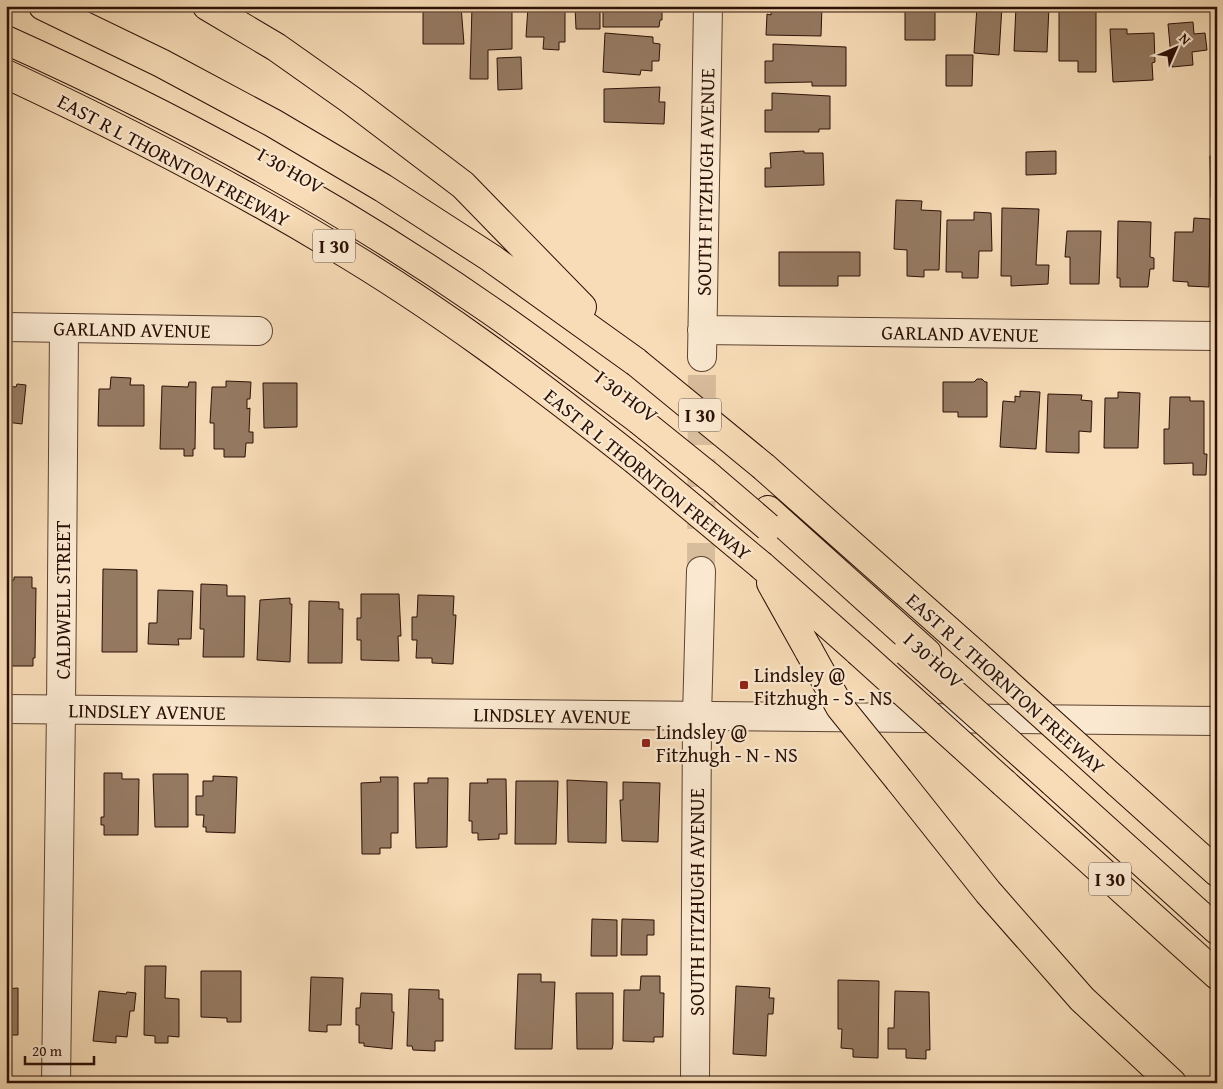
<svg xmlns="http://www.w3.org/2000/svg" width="1223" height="1089" viewBox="0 0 1223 1089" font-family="'Gentium Book Plus',serif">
  <rect width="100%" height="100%" fill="#f7dcb7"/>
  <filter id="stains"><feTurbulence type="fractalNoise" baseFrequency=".004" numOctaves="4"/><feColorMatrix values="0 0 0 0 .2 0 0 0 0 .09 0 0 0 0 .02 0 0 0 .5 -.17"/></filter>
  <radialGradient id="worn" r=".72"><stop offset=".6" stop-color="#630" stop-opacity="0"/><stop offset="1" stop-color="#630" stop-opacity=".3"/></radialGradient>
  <path fill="#957a62" stroke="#2b1006" d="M 423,6 L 461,6 L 464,44 L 423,44 Z
    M 472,6 L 512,6 L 512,49 L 488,50 L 488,79 L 470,79 Z
    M 528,6 L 565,6 L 565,42 L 559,42 L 559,50 L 543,49 L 544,37 L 526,37 Z
    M 575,6 L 600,6 L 600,29 L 576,29 Z
    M 603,6 L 662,6 L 662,20 L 660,20 L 659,27 L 603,27 Z
    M 771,6 L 822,6 L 821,36 L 766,35 L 767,14 L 771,15 Z
    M 905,6 L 935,6 L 935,40 L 905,40 Z
    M 977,6 L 1002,6 L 999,55 L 974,53 Z
    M 1016,6 L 1049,6 L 1047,52 L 1014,51 Z
    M 1059,7 L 1096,7 L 1096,72 L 1078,72 L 1078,61 L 1059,61 Z
    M 1193,22 L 1194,34 L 1205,33 L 1207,50 L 1192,52 L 1193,65 L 1172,67 L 1168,24 Z
    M 1110,29 L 1127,29 L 1127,34 L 1154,33 L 1155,62 L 1152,63 L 1153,80 L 1113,82 Z
    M 605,33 L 653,37 L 653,43 L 660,44 L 659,61 L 652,61 L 652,71 L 641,70 L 640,75 L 603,72 Z
    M 773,44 L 846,47 L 846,86 L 812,86 L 812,82 L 765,83 L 765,61 L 773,61 Z
    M 946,55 L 973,55 L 972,86 L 946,86 Z
    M 521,57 L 522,89 L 498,90 L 497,58 Z
    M 660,87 L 659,102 L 665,102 L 664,124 L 604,122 L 604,89 Z
    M 772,93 L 830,96 L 830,129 L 819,129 L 819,132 L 765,132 L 765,110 L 772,110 Z
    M 1217,107 L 1217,138 L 1213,138 L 1212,108 Z
    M 804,151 L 804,153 L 823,153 L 824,185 L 765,187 L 765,168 L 771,168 L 770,153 Z
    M 1056,151 L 1056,174 L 1026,175 L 1026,152 Z
    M 1210,156 L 1217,156 L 1217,198 L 1211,198 Z
    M 896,200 L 922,201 L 921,210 L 941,211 L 939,270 L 924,270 L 924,277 L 907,276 L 907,250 L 894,249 Z
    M 1002,208 L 1039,209 L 1036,265 L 1049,265 L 1048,284 L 1011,286 L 1011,276 L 1001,276 Z
    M 974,212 L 991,213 L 992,251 L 979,251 L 978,278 L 962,278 L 962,272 L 946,272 L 947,220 L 974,220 Z
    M 1194,218 L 1210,219 L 1209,287 L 1188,286 L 1188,282 L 1173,281 L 1175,232 L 1193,232 Z
    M 1118,221 L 1151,222 L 1150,257 L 1154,258 L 1154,269 L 1150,269 L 1148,287 L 1120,287 L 1120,278 L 1117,278 Z
    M 1067,231 L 1101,231 L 1099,284 L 1070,284 L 1070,257 L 1065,257 Z
    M 779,252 L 860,252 L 860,276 L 838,276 L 838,286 L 779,286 Z
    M 111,377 L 131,378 L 130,385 L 144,385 L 144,426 L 98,426 L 99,389 L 110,389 Z
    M 977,379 L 982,379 L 985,382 L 987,382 L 987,417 L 958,417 L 958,412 L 943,412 L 943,382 L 974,382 Z
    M 226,381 L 251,382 L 250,399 L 247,399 L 247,409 L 250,408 L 249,432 L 253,432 L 253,443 L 246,443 L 245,457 L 224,457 L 224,449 L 214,449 L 214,423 L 210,423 L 212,387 L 226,387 Z
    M 189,382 L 196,382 L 195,449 L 193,449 L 193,456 L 184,456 L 184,449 L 160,449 L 162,386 L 188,387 Z
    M 263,383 L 297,383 L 297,427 L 264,428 Z
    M 17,384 L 26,385 L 22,424 L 6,422 L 6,386 L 16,387 Z
    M 1020,391 L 1040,392 L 1036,449 L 1000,447 L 1003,401 L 1015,402 L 1015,396 L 1020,397 Z
    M 1118,392 L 1140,393 L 1138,448 L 1104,448 L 1105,398 L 1118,398 Z
    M 1048,394 L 1082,395 L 1081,400 L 1092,401 L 1091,432 L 1079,431 L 1079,453 L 1046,452 Z
    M 1170,397 L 1190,397 L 1190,401 L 1204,401 L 1204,454 L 1207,454 L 1206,475 L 1193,475 L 1193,463 L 1164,464 L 1164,429 L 1169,429 Z
    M 103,569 L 137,570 L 137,652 L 102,652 Z
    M 14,577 L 32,577 L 32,588 L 36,588 L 35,658 L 33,658 L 33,666 L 6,666 L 6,580 L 14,580 Z
    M 201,584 L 227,585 L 227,596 L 245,596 L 244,657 L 203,657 L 204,629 L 200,629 Z
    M 1215,588 L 1217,588 L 1217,658 L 1215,658 Z
    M 158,590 L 193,591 L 191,639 L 178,639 L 179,645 L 148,644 L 149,623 L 157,623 Z
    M 361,594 L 399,594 L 401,636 L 398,636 L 399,661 L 361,660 L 361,640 L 357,640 L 357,618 L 361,618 Z
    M 418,595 L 454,596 L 453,615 L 456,615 L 453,664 L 432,663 L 432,658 L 416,658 L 417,640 L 412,640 L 412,617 L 417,617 Z
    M 290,598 L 290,604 L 292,604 L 290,662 L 257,660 L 260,600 Z
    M 309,601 L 339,602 L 339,609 L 343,609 L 342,663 L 308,663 Z
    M 104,773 L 122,773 L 122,779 L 139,779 L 138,835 L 104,835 L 104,825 L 101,825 L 101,817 L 104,817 Z
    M 153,774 L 188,774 L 188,827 L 155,827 Z
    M 213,776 L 237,777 L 235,833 L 206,832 L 206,827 L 203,827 L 204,815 L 196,815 L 196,796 L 203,796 L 203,781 L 213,781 Z
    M 380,777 L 398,777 L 398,833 L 391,833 L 391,848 L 380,848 L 380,854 L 362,854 L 361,783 L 381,782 Z
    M 428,778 L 448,778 L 447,847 L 416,848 L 414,783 L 428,783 Z
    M 487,779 L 506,779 L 507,834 L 499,834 L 499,839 L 478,840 L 478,833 L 472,833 L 472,821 L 469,821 L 470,783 L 488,783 Z
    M 567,780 L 607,782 L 606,843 L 568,842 Z
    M 516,781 L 558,781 L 556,844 L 515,844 Z
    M 623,782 L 660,783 L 658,842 L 622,841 L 620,800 L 623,800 Z
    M 592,919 L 617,920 L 617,956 L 591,956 Z
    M 622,919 L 654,920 L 654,935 L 647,935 L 647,955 L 621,955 Z
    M 145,966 L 166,966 L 165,998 L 179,999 L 179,1037 L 168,1036 L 168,1043 L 155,1043 L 155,1036 L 144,1035 Z
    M 201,971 L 241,971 L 241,1022 L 227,1022 L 227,1018 L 201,1017 Z
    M 518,974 L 541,974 L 541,982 L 555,982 L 552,1049 L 515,1049 Z
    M 641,976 L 660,976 L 660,993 L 664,993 L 663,1037 L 654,1037 L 654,1042 L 623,1041 L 624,990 L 640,990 Z
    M 311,977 L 343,978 L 341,1025 L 327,1025 L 327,1032 L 309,1031 Z
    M 838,980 L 879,981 L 878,1058 L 853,1057 L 853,1049 L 841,1048 L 842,1029 L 838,1029 Z
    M 736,986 L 770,988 L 769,998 L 774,998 L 773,1014 L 768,1014 L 766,1056 L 733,1054 Z
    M 18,988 L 18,1035 L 7,1035 L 6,1041 L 6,989 Z
    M 409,989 L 439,990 L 439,999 L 443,999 L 443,1041 L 435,1041 L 435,1051 L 413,1050 L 412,1046 L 407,1046 Z
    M 99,991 L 126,994 L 127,992 L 136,993 L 134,1011 L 130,1011 L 127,1037 L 116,1036 L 116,1043 L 93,1041 Z
    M 895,991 L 929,992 L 930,1050 L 926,1050 L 926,1059 L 906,1058 L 906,1049 L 888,1049 L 888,1028 L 894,1028 Z
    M 361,993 L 392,994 L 392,1012 L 394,1012 L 392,1049 L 364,1046 L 364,1043 L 359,1043 L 359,1025 L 356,1025 L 356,1008 L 360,1008 Z
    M 576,993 L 613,993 L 613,1044 L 612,1049 L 577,1049 Z"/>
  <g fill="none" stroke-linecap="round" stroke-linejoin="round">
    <path stroke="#d8bd9c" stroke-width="28" stroke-dasharray="28 14" stroke-linecap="butt" d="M 701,571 L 702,357"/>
    <defs>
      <path id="minor" d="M 6,327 L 258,331
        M 702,330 L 1217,336
        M 702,357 L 708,6
        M 6,709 L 1217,721
        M 56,1083 L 61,710 L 64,328
        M 695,1083 L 697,716 L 701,571"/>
      <path id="highway" d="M 43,6 L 161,63 L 273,123 L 383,188 L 491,258 L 636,362
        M 207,6 L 276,47 L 351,100 L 463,185 L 582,307
        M 6,40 C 173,115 334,202 484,306 C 537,342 588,382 639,420
        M 6,74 C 117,126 225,181 330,244 C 437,307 538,383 635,460
        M 764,467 L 975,654
        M 768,510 L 927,653
        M 762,566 L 858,651
        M 771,583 L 809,651
        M 899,780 L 988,892 L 1082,999 L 1172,1083
        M 1053,782 L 1217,930
        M 1004,783 L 1217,975
        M 1118,783 L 1217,872"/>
    </defs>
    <use href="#minor" stroke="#5e4332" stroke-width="30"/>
    <use href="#highway" stroke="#2b1006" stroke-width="30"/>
    <use href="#minor" stroke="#fae8d0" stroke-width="28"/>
    <use href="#highway" stroke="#f7dcb7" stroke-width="28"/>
    <defs>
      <path id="highway-bridge" d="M 636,362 L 764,467
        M 639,420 L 711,478 L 768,527
        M 635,460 L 762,566
        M 809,651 L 840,707 L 899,780
        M 858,651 L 1004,783
        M 907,652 L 1053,782
        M 975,654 L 1118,783"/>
    </defs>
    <use href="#highway-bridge" stroke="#2b1006" stroke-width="30" stroke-linecap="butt"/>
    <use href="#highway-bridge" stroke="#f7dcb7" stroke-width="28"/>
  </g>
  <g fill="#8f2418" stroke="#fae8d0" stroke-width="2">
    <rect x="739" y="680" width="10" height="10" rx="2.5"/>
    <rect x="641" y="738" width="10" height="10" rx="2.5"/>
  </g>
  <g text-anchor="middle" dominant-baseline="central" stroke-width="4.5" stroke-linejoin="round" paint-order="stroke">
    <g fill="#fae8d0" stroke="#695143" stroke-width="1">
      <rect x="313" y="229.5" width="42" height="33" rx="4"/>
      <rect x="679" y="398.5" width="42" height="33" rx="4"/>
      <rect x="1089" y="862.5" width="42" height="33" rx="4"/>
    </g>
    <g font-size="19" font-weight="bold" fill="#2b1006">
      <text x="334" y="246">I 30</text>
      <text x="700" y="415">I 30</text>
      <text x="1110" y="879">I 30</text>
    </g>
    <g font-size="20" fill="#2b1006" stroke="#fae8d0">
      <text transform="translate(174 160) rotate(28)">EAST R L THORNTON FREEWAY</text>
      <text transform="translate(291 170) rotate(30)">I 30 HOV</text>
      <text transform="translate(705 182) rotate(-89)">SOUTH FITZHUGH AVENUE</text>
      <text transform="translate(132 329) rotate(1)">GARLAND AVENUE</text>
      <text transform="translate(960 333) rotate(1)">GARLAND AVENUE</text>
      <text transform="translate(627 396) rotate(37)">I 30 HOV</text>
      <text transform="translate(648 474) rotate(39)">EAST R L THORNTON FREEWAY</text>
      <text transform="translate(62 600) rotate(-90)">CALDWELL STREET</text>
      <text transform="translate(934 660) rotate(42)">I 30 HOV</text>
      <text transform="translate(1006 683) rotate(42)">EAST R L THORNTON FREEWAY</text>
      <text transform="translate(147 711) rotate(1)">LINDSLEY AVENUE</text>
      <text transform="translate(552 715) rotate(1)">LINDSLEY AVENUE</text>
      <text transform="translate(696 902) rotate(-90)">SOUTH FITZHUGH AVENUE</text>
    </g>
    <g font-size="20" fill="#2b1006" stroke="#fae8d0" text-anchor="start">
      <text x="754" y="674">Lindsley @<tspan x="754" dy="23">Fitzhugh - S - NS</tspan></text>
      <text x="656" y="731">Lindsley @<tspan x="656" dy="23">Fitzhugh - N - NS</tspan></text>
    </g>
  </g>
  <rect width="1223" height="1089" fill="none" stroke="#f7dcb7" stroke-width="25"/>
  <rect x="8" y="8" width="1208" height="1074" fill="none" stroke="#2b1006" stroke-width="2.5"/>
  <rect x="12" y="12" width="1198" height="1064" fill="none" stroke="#2b1006"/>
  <g transform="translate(1176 48) rotate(45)" stroke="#fae8d0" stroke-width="4" paint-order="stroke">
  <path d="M0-4L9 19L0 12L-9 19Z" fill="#2b1006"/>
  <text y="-8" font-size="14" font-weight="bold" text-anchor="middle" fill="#2b1006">N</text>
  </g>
  <path d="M25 1056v8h69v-8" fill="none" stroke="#2b1006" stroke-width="2.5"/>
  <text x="32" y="1056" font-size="15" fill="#2b1006" stroke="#fae8d0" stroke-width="4" paint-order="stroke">20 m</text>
  <rect width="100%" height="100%" filter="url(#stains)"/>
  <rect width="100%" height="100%" fill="url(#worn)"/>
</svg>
